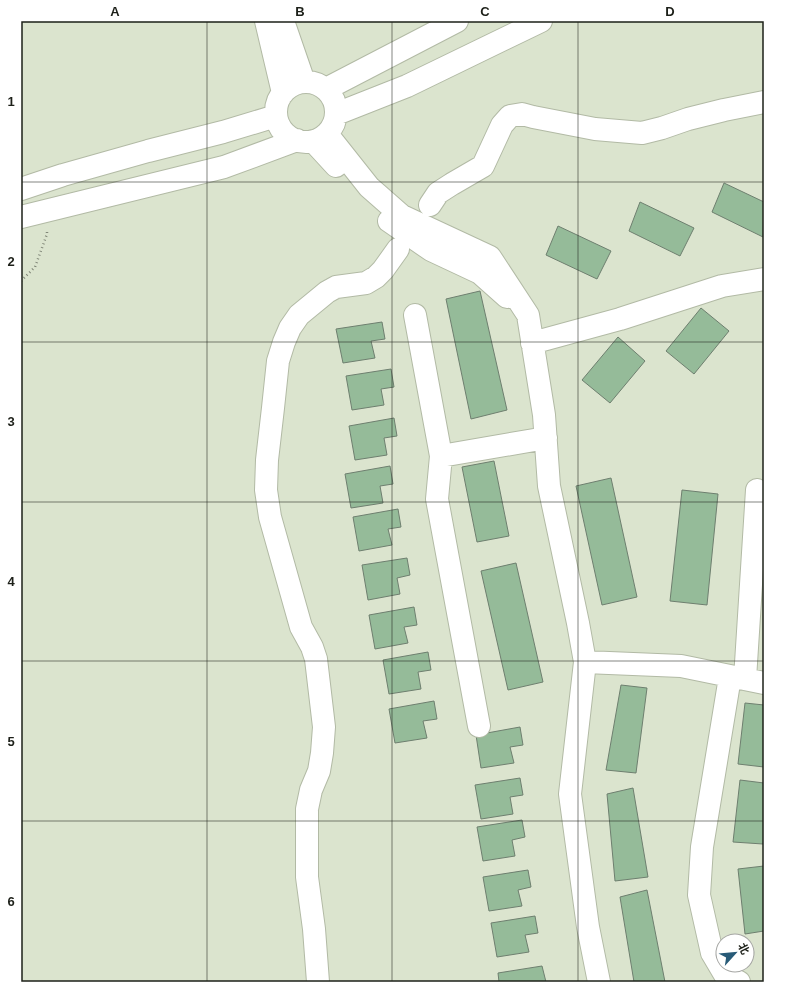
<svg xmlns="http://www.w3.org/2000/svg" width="785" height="1003" viewBox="0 0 785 1003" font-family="Helvetica,'Noto Sans SC',sans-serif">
  <rect width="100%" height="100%" fill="#dbe4ce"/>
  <path fill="#95bb99" stroke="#6e7f6f" d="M 724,183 L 764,202 L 763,237 L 712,212 Z
    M 640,202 L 694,228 L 680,256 L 629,231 Z
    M 558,226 L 611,251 L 597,279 L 546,255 Z
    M 480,291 L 507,410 L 471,419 L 446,299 Z
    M 701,308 L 729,331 L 694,374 L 666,351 Z
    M 382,322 L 385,339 L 371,341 L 375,358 L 343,363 L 336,329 Z
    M 618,337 L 645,361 L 610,403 L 582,380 Z
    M 391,369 L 394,387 L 381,389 L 384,405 L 352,410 L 346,376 Z
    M 394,418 L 397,436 L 384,438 L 387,455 L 355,460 L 349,426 Z
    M 494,461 L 509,536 L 477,542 L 462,467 Z
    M 390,466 L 393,484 L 380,486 L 383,503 L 351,508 L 345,474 Z
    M 611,478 L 637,597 L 602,605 L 576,486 Z
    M 682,490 L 718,494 L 707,605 L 670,601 Z
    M 398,509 L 401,527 L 388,529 L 392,545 L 359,551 L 353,517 Z
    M 407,558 L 410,575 L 397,578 L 400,594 L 368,600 L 362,565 Z
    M 516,563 L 543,682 L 508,690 L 481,571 Z
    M 414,607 L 417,625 L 404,627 L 408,643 L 375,649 L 369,615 Z
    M 428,652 L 431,670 L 418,672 L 421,689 L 389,694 L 383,660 Z
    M 621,685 L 647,688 L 636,773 L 606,770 Z
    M 434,701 L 437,719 L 423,721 L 427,738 L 395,743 L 389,709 Z
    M 745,703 L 764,705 L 764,767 L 738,764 Z
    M 520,727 L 523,745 L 510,747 L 514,763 L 481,768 L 476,735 Z
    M 520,778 L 523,795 L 510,797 L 513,814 L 481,819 L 475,785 Z
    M 740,780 L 764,783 L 764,840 L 763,844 L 733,842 Z
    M 633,788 L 648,877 L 615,881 L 607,794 Z
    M 522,820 L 525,837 L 512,840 L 515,856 L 483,861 L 477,827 Z
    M 764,866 L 764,931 L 745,934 L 738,869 Z
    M 528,870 L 531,887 L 518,890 L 522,906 L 489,911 L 483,877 Z
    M 647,890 L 665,982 L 634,982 L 620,897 Z
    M 535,916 L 538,933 L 525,935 L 529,952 L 497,957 L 491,923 Z
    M 542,966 L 546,982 L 499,982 L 498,973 Z"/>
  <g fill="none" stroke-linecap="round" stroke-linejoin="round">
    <defs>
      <path id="minor" d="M 266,21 L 283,93
        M 283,21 L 304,82
        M276 112a30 30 0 1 1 60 0a30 30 0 1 1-60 0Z
        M 326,89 L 457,21
        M 336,114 L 407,86 L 541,21
        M 327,134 L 369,187 L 402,216 L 490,257 L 528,315 L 544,415 L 549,486 L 578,623 L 585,662 L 570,794 L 588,927 L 599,982
        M 313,141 L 336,166
        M 21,189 L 63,175 L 148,151 L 223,132 L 276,116
        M 430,205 L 438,193 L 452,184 L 483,166 L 502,125 L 510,116 L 522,114 L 533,117 L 595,129 L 642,133 L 662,128 L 688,119 L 724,110 L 764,102
        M 21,217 L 224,167 L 297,140
        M 389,221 L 431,250 L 480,273 L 507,297
        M 415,315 L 441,456 L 437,499 L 479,726
        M 532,343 L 620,319 L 722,286 L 764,279
        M 441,456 L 546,438
        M 585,662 L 681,666 L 764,683
        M 730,677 L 702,847 L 699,895 L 712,953 L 725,975 L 739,982
        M 745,679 L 757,490
        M 318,982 L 314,929 L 307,877 L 307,809 L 311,790 L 319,771 L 322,753 L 324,727 L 316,659 L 312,647 L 301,627 L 270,517 L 266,490 L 267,460 L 273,408 L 278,361 L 284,342 L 290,328 L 299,315 L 327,292 L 336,287 L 366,283 L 376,277 L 383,270 L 398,249"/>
    </defs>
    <use href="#minor" stroke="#b2baa5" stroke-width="24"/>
    <path stroke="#818778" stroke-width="2.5" stroke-dasharray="1 3" stroke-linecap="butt" d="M 21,281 L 35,267 L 47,234 L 47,232"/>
    <use href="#minor" stroke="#fff" stroke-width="22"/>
  </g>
  <path fill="none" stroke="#1d2019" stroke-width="1" stroke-opacity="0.55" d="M 207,21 L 207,982M 392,21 L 392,982M 578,21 L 578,982M 21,182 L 764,182M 21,342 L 764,342M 21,502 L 764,502M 21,661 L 764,661M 21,821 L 764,821"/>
  <rect width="785" height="1003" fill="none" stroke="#ffffff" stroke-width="44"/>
  <g transform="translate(735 953) rotate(63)"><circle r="19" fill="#ffffff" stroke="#a5a6a3"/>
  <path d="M0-3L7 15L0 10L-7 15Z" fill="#285b78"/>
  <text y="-6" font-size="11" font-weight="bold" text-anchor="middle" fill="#1d2019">北</text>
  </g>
  <rect x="22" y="22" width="741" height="959" fill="none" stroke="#1d2019" stroke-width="1.5"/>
  <g font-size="13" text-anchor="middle" font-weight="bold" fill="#1d2019">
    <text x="115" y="16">A</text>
    <text x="300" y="16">B</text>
    <text x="485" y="16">C</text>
    <text x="670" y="16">D</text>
    <text x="11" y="106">1</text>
    <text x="11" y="266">2</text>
    <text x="11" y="426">3</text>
    <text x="11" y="586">4</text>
    <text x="11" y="746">5</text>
    <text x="11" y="906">6</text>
  </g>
</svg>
